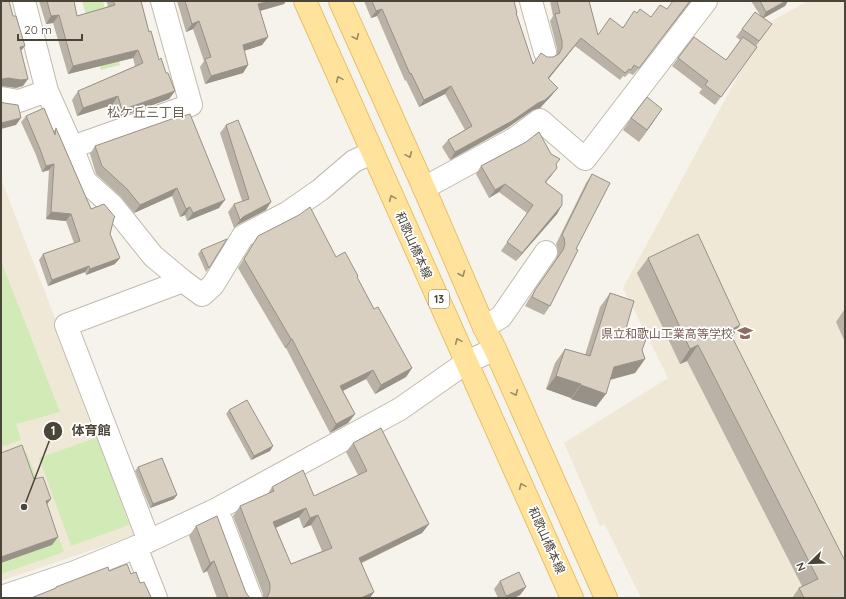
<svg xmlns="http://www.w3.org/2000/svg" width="846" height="599" viewBox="0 0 846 599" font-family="Quicksand,'Noto Sans JP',sans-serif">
  <rect width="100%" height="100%" fill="#f6f3ec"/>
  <path fill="#efe8d6" d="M 808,1 L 845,1 L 845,598 L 641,598 L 605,525 L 600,526 L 564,443 L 668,378 L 623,288 L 766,24 Z
    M 1,179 L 139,534 L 1,581 Z"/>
  <path fill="#d2eab5" d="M 82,1 L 103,1 L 120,65 L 101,70 Z
    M 1,261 L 60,412 L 16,424 L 21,440 L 1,447 Z
    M 98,437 L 129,525 L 71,546 L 39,458 Z
    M 27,453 L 64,552 L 1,574 L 1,463 Z"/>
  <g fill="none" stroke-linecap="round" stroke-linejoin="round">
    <defs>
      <path id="minor" d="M 24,1 L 47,91 L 72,147 L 85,181 L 113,206 L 153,256 L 183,281 L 202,295 L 213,285 L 243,236 L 287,213 L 320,190 L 354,161 L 372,153
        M 531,1 L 545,52
        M 1,98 L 19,101 L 47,91
        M 72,147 L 191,105 L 162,1
        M 424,188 L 514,139 L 540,120 L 585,159 L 706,1
        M 484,327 L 501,317 L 546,252
        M 217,509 L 251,598
        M 149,541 L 66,325 L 183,281
        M 136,547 L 156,598
        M 1,597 L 75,572 L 136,547 L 217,509 L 400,409 L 467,362 L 495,349"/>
      <path id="major" d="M 305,1 L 572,598
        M 340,1 L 424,188 L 484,327 L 495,349 L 606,598"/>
    </defs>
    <use href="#minor" stroke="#c2bbae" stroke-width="24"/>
    <use href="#major" stroke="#e6c16a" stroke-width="24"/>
    <use href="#minor" stroke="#fff" stroke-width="22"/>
    <use href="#major" stroke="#ffe39c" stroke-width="22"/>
  </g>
  <path fill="#bab2a6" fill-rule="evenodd" d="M 39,1 L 74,1 L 77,16 L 107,7 L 107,6 L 108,5 L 106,1 L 141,1 L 149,32 L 159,60 L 166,73 L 175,91 L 169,99 L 117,118 L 112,105 L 77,116 L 72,100 L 78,91 L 135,66 L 133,58 L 68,74 L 53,23 L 46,24 Z
    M 177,1 L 286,1 L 284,4 L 260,11 L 268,37 L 262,45 L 244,51 L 248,65 L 243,73 L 205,84 L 200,67 L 204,61 L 193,29 L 186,32 Z
    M 364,1 L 514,1 L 517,13 L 516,14 L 533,64 L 547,57 L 553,57 L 557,55 L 557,49 L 550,21 L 553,16 L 550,1 L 589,1 L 598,35 L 622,28 L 637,13 L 651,17 L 667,9 L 691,1 L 633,75 L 629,73 L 625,77 L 623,76 L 620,80 L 575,46 L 548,79 L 552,95 L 540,108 L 533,110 L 507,128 L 450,160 L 442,147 L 448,140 L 465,130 L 445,94 L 419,107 L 406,80 L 405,81 L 377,16 L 371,18 Z
    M 751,1 L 788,1 L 785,6 L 763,18 L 766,32 L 756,46 L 757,47 L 715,105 L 699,93 L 702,89 L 672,66 L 678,58 L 726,60 L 740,40 L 736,37 L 742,29 L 760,15 Z
    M 26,116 L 54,131 L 56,128 L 91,209 L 114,219 L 110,234 L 115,264 L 86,275 L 85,272 L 48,286 L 39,260 L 43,254 L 74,243 L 66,221 L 46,219 L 49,170 L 42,172 L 36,155 L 21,122 Z
    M 631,118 L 654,121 L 639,142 L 623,130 Z
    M 226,125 L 266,210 L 237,225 L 234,228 L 228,212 L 234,204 L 242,201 L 220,133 Z
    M 95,146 L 219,208 L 187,221 L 185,215 L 180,217 L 172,196 L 134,213 L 121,197 L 96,174 L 90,154 Z
    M 556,165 L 551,176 L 546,182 L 562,205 L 557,214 L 516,261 L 501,251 L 527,213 L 499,192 L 489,198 L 476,174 L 481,166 Z
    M 592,174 L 576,249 L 550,306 L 544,315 L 525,306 L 529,299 L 556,259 L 558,253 L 557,247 L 556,244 L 586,183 Z
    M 258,236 L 336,257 L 357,278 L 374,309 L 412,368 L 406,377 L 375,394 L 366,379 L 343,391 L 355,414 L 348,423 L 330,433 L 286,348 L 285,348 L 238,268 Z
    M 201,250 L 209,268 L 206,272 L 198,254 Z
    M 648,258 L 740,325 L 732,337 L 845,598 L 792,598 L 799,588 L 802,586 L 687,361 L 680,364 L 637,273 Z
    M 610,293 L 625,332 L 642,350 L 645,359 L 635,373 L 610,380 L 596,407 L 571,399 L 571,398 L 546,389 L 555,363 L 565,349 L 585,355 L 600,307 Z
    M 844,310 L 845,310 L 845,342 L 836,322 Z
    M 229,410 L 273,446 L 270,451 L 251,460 L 226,414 Z
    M 353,443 L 429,524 L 422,533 L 362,563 L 370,598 L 263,598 L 263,594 L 233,516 L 240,506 L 267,495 L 272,487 L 314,496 L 358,475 L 346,452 ZM 299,517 L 303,528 L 311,525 L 322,551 L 291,564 L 276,528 Z
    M 138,467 L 174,499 L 150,508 L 135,471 Z
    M 196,526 L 246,593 L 250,598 L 217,598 L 207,571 L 203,573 L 189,536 Z
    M 500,581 L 526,587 L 520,595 L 514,598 L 498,598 L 494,589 Z"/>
  <path fill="#979187" d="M 271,1 L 286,1 L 284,4 L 252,13 L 258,4 Z
    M 690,1 L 691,1 L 633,75 L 639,68 Z
    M 786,1 L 788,1 L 785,6 L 762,19 L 766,12 Z
    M 382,9 L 377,16 L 371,18 L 376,11 Z
    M 59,15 L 53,23 L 46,24 L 51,16 Z
    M 199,21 L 193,29 L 186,32 L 192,24 Z
    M 268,37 L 262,45 L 237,53 L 243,45 Z
    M 581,38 L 575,46 L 543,86 L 548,78 Z
    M 25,46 L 19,53 L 20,47 Z
    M 138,50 L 133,58 L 68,74 L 73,66 Z
    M 248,65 L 243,73 L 205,84 L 211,76 Z
    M 8,78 L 28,79 L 23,86 L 16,88 L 1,86 L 1,80 L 2,79 Z
    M 451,86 L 445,94 L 419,107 L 424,100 Z
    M 558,88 L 552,95 L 540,108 L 533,110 L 507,128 L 450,160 L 455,152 Z
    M 175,91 L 169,99 L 117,118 L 122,110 Z
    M 118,96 L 112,105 L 77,116 L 83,108 Z
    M 662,109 L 654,121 L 639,142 L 647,130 Z
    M 21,118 L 16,125 L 1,129 L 1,123 Z
    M 54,164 L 49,170 L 42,172 L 46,166 Z
    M 557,168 L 551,176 L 539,190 L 545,182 Z
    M 505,184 L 499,192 L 489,198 L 495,190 Z
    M 177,188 L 172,196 L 134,213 L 140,205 Z
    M 225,200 L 219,208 L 187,221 L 193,213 Z
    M 271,202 L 266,210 L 237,225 L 234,228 L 240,220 L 243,217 Z
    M 562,205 L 557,214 L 516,261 L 522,253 Z
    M 190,207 L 185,215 L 180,217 L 186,209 Z
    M 51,212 L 71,214 L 66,221 L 46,219 Z
    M 120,258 L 115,264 L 86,275 L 90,269 Z
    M 89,266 L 85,272 L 48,286 L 52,280 Z
    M 740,325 L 729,341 L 729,331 Z
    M 291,339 L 292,339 L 286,348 L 285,348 Z
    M 698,345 L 687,361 L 680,364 L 690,349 Z
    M 645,359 L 635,373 L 605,381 L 614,367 Z
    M 412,368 L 406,377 L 375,394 L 381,385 Z
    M 373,370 L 366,379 L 334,395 L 340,386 Z
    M 556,376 L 581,384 L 571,398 L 546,389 Z
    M 581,385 L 606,394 L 596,407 L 571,399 Z
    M 355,414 L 348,423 L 330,433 L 336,424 Z
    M 273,446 L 270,451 L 251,460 L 254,456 Z
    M 177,495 L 174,499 L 150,508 L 153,504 Z
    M 51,499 L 45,507 L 46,501 Z
    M 306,508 L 299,517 L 266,532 L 273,522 Z
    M 318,515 L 311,525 L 303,528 L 310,518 Z
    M 429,524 L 422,533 L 352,567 L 359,558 Z
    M 58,537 L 52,545 L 1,563 L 1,557 Z
    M 214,561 L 207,571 L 203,573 L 210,563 Z
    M 526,587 L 520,595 L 514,598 L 505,598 L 506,596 Z
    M 374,592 L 370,598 L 361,598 Z"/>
  <path fill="#d8cfc1" stroke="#979187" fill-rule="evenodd" d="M 1,1 L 9,1 L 13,16 L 16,16 L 25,46 L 20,47 L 28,79 L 21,80 L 8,78 L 2,79 L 1,80 Z
    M 47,1 L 74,1 L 77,16 L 115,5 L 113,1 L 141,1 L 149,32 L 151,31 L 159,60 L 161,58 L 166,73 L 168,73 L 175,91 L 122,110 L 118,96 L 83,108 L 78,91 L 143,63 L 138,50 L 73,66 L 59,15 L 51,16 Z
    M 185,1 L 271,1 L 258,4 L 268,37 L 243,45 L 248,65 L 211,76 L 205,59 L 211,57 L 199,21 L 192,24 Z
    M 372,1 L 514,1 L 517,13 L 516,13 L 533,64 L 541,53 L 547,57 L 553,57 L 559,54 L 562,48 L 562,41 L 555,14 L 560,13 L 557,1 L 589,1 L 598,35 L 610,18 L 623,28 L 634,11 L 637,13 L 640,9 L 651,17 L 660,5 L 667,9 L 673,1 L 690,1 L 639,68 L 634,65 L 631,70 L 629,69 L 625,73 L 581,38 L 548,78 L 558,88 L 545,100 L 538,103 L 512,121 L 455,152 L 448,140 L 472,126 L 451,86 L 424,100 L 411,73 L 410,74 L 382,9 L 376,11 Z
    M 760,1 L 786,1 L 766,12 Z
    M 755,12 L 772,24 L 759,41 L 742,29 Z
    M 694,37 L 726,60 L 743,37 L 757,47 L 721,97 L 705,85 L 708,81 L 678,58 Z
    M 647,97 L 662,109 L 647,130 L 631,118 Z
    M 1,102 L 4,103 L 18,105 L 21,118 L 1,123 Z
    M 44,108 L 55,135 L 56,128 L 91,209 L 104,204 L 115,217 L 114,218 L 110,234 L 120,258 L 90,269 L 89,266 L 52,280 L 43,254 L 80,241 L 71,214 L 51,212 L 54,164 L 46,166 L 40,149 L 26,116 Z
    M 190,114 L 225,200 L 193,213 L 190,207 L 186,209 L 177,188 L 140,205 L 127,189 L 102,166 L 95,146 L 183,115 L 183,116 Z
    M 238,120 L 271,202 L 243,217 L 240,220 L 234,204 L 249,199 L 226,125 Z
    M 539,132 L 551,154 L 560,159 L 556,164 L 557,168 L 545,182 L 562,195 L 562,205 L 522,253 L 507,242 L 533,205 L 505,184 L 495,190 L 481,166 L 526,142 Z
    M 592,174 L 610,183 L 576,249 L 578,250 L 550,306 L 532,297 L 535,290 L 563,250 L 565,244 L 564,238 L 562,235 Z
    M 310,207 L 336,257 L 345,252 L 358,276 L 357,277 L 374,309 L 378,307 L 412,368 L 381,385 L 373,370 L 340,386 L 355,414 L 336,424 L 292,339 L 291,339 L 244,259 L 258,236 L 299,215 Z
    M 698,234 L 740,325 L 729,331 L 845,561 L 845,598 L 804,598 L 799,588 L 818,579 L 698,345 L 690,349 L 648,258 Z
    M 227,239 L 209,268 L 201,250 Z
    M 610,293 L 634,301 L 625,332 L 646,339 L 642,350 L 645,359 L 614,367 L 606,394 L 581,385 L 581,384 L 556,376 L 565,349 L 590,356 Z
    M 247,400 L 273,446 L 254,456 L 229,410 Z
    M 381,428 L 429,524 L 359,558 L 374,592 L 361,598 L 265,598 L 268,596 L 270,590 L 270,584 L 240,506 L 274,491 L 272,487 L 303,470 L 314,496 L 367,471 L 353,443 ZM 306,508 L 310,518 L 318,515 L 332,548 L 291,564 L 273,522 Z
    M 22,445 L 34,479 L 43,477 L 51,499 L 46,501 L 58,537 L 1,557 L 1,453 Z
    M 162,458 L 177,495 L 153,504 L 138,467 Z
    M 217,516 L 246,593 L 250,598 L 228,598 L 214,561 L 210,563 L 196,526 Z
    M 127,564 L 131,574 L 136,572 L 140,583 L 144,582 L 151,597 L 150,598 L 31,598 L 56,588 L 56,587 L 108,567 L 109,571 Z
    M 519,572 L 526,587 L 506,596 L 500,581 Z"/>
  <defs><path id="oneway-chevron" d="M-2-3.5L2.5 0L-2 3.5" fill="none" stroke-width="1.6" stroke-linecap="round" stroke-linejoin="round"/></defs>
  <g stroke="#9c8c66">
    <use href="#oneway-chevron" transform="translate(356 37) rotate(66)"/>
    <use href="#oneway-chevron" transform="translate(339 79) rotate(-114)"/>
    <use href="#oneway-chevron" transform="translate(409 155) rotate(66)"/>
    <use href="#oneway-chevron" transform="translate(392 198) rotate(-114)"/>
    <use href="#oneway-chevron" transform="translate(462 274) rotate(67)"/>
    <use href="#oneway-chevron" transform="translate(458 341) rotate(-114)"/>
    <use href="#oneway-chevron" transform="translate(515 393) rotate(66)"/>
    <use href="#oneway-chevron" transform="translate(522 486) rotate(-114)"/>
  </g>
  <defs>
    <symbol id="school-bare" viewBox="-9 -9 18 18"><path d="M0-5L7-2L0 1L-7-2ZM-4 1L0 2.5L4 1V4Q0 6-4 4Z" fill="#8d6e63" stroke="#fff" stroke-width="2.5" paint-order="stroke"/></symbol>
  </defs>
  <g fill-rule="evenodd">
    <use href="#school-bare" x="734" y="322" width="22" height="22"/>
  </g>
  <g text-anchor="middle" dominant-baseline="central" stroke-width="3.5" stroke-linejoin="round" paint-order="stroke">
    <rect fill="#fff" stroke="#817c74" stroke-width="1" x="429" y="290" width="20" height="18" rx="3"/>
    <g font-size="11" font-weight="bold" fill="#4b4439">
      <text x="439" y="299">13</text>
    </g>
    <g font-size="12" fill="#4b4439" stroke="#fff">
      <text transform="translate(414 245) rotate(66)">和歌山橋本線</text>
      <text transform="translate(547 540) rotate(66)">和歌山橋本線</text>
    </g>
    <g font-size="12" fill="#785e54" stroke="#fff" text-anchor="end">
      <text x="733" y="333">県立和歌山工業高等学校</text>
    </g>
    <g font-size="13" fill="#6e6250" stroke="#fff">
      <text x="146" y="112">松ケ丘三丁目</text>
    </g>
  </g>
  <path fill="none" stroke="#4b4439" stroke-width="1.5" d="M24 507L53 431"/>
  <g fill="#4b4439" stroke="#fff" stroke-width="1.5">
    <circle cx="24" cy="507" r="4"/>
    <circle cx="53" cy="431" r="10"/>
  </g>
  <g font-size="12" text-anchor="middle" font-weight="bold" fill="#fff">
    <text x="53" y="435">1</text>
  </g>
  <g font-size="13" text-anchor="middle" font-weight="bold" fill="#4b4439" stroke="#fff" stroke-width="3.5" stroke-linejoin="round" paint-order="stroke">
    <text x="91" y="435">体育館</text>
  </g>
  <rect width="846" height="599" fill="none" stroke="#4b4439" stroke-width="4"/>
  <g transform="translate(810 563) rotate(247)" stroke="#ffffff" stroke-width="3" paint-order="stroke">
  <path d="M0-3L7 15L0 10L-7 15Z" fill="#4b4439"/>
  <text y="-6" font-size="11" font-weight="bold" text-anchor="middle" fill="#4b4439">N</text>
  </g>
  <path d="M18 34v6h64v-6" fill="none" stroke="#4b4439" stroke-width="2"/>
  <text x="24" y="34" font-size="12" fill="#4b4439" stroke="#ffffff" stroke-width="3" paint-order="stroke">20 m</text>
</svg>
